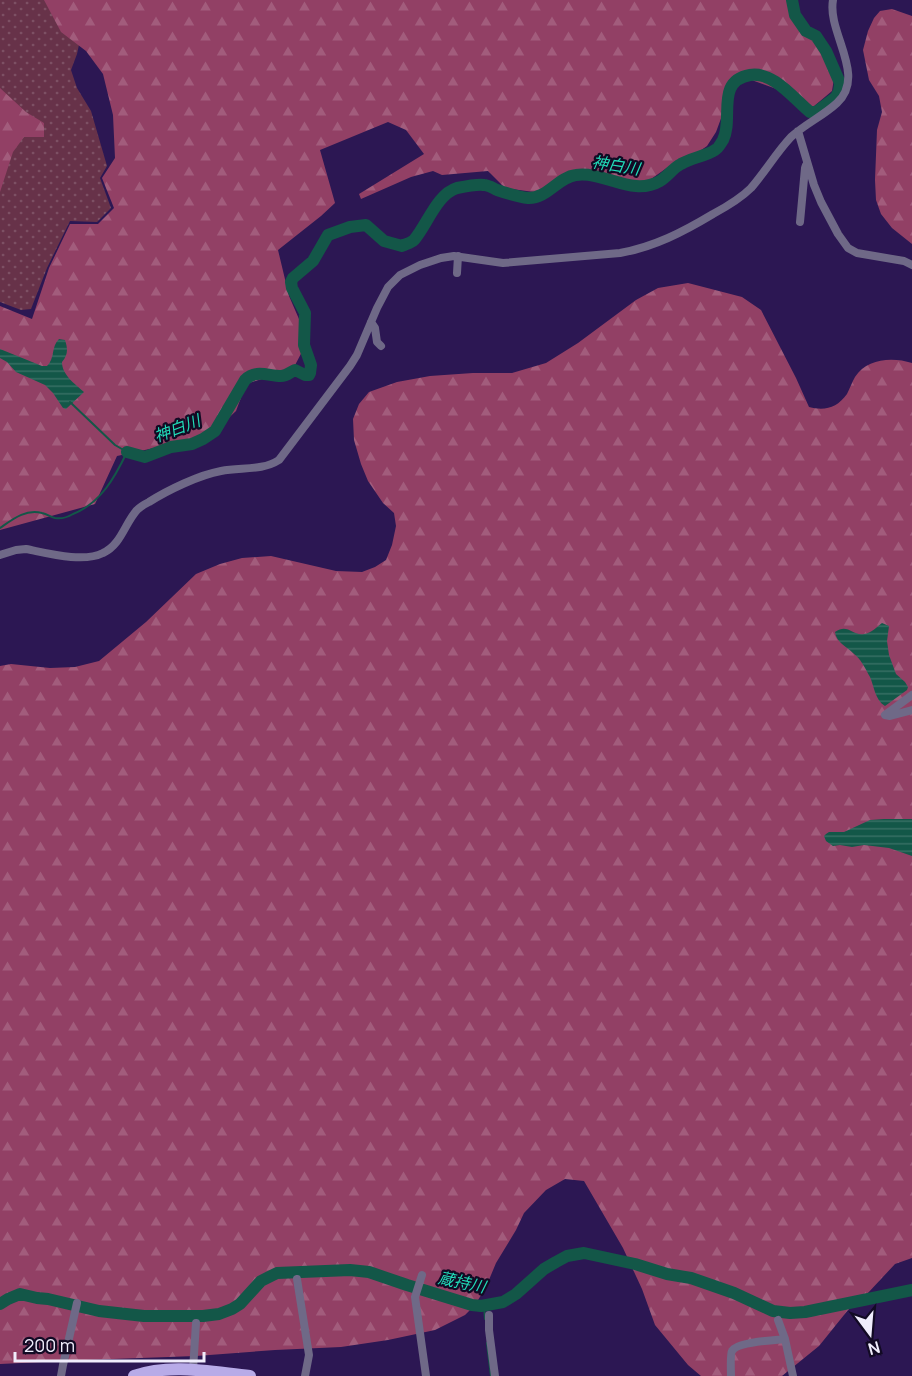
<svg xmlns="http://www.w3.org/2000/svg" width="912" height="1376" viewBox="0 0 912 1376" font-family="Manrope,'Noto Sans JP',sans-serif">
  <defs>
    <pattern id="grass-dots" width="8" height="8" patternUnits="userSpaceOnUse" patternTransform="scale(1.5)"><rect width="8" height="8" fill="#673249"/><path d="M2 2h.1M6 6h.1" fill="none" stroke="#7d5064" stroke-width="1.8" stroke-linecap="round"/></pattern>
    <pattern id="forest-firs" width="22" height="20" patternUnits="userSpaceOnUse" patternTransform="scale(1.5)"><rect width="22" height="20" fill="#924065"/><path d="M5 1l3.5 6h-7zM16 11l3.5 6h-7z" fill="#a25c7c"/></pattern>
    <pattern id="water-rules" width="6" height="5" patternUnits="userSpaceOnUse" patternTransform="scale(1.5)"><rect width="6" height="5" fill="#135748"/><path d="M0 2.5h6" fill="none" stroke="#366f63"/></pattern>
  </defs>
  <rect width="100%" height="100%" fill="#2c1753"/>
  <path fill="url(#grass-dots)" d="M 0,0 L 58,0 L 83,26 L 77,54 L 71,70 L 77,88 L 91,111 L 107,166 L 100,178 L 111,208 L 97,222 L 70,221 L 47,268 L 31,309 L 21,310 L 0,302 Z"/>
  <path fill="url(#forest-firs)" d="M 44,0 L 790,0 L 790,12 L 805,31 L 822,45 L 835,72 L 832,91 L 813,107 L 803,106 L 782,91 L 746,78 L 733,86 L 716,132 L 707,146 L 687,160 L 668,167 L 637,189 L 608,181 L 567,178 L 534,192 L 505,188 L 488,171 L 442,175 L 433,171 L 411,177 L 361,199 L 359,194 L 424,154 L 406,130 L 388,122 L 320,150 L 335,203 L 321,216 L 278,250 L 289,296 L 302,326 L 305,346 L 293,369 L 246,384 L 236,411 L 203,442 L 154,448 L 117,456 L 95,504 L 0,530 L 0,306 L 32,319 L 49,268 L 70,224 L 98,224 L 114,208 L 102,178 L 115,158 L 113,115 L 103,74 L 86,51 L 61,32 Z
    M 892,9 L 912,16 L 912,244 L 892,228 L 881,214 L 876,200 L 875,180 L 877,130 L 882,112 L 879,96 L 869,80 L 863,50 L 868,31 L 874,18 L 880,11 Z
    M 0,88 L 26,112 L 44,123 L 44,137 L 24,137 L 13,152 L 0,192 Z
    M 688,283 L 742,297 L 761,310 L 796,378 L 809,407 C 825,411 837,408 847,394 C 850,388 852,382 855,377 C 867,358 893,357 912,363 L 912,1258 L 895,1264 L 867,1294 L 848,1310 L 819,1346 L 782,1376 L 701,1376 L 688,1365 L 655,1325 L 642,1289 L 623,1248 L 584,1181 L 565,1179 L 546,1190 L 524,1213 L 516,1230 L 496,1263 L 486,1287 L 475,1305 L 465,1315 L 435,1330 L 388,1340 L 341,1347 L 275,1350 L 196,1356 L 85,1360 L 0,1364 L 0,666 L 11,664 L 50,668 L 75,667 L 99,661 L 146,622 L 196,574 L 220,564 L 242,558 L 271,556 L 336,571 L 362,572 L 375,567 L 386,560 L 392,545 L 396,526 L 394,513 L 383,503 L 368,481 L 361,464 L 354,440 L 353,419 L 359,404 L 369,392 L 397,382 L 430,376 L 473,373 L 512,373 L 546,363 L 578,343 L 636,300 L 658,288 Z"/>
  <path fill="url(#water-rules)" d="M 59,339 L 65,340 C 68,349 68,355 62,362 C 62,375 75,384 84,392 L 66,409 L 63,408 L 53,393 L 45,385 L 16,372 L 7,362 L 0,358 L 0,349 L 42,366 L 47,366 C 55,359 51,346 59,339 Z
    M 882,623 L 889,626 L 887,641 L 889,655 L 896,674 L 905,682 L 908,687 L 907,690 L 885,706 C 875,700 874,686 870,677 C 865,668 861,659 853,653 C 846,646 836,642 835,632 C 848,623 852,636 864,634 C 871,633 877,627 882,623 Z
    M 884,819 L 912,819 L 912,856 L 889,848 L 864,845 L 852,847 L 840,845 L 833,846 L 826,841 L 824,836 L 826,834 L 829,832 L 844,832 L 870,820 Z"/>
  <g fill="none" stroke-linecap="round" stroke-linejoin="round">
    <path stroke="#135748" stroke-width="2" d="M 0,528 C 13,519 25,509 42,513 C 47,514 51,517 55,518 C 61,519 68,517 73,514 C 101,503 115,477 127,452 L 115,445 L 70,402
      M 484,1305 L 485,1319
      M 487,1343 L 491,1376"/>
    <path stroke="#135748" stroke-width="12" d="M 127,452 L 145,457 L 171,447 L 192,444 L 203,439 L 215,431 L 245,380 C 256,369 268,376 281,376 C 287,376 290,372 295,370 L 305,375 L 309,375 L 310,373 L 311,365 L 304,345 L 305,313 L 292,288 L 291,282 L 293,278 L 313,261 L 328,235 L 350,227 L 366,225 L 384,241 L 402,246 C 406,244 411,243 414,240 C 427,225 437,194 457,188 C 462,187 479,184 484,185 C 488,185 493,188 497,190 C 506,193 518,197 528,198 C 547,199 558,177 576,175 C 605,171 632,197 660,181 C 668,176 673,168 681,164 C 691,158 706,156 715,150 C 718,149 721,143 723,140 C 734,118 715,81 750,75 C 773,71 794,99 810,112 L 816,112 L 836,97 L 839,91 L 840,83 L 826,51 L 816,36 L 806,31 L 795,15 L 792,0
      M 0,1304 L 8,1299 L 20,1294 L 37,1298 L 48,1299 L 99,1311 L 144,1316 L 203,1316 L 219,1314 L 232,1309 L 240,1304 L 261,1281 L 277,1273 L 350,1270 L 369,1272 L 407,1285 L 472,1305 L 481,1306 L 503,1302 L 516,1294 L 544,1269 L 556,1262 L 567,1256 L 584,1253 L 635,1264 L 667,1274 L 691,1278 L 734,1293 L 773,1311 L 790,1313 L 805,1312 L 912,1290"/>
    <path stroke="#6f6987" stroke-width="8" d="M 798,131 L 814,185 L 821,202 L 838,234 L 848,248 L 857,253 L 904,261 L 912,265
      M 800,222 L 805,168 L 806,165 L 808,165
      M 457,273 L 458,256
      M 371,322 L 375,328 L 377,342 L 381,346
      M 0,555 L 16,550 L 26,549 C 47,553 83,563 103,553 C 121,545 125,523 137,510 C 140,507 145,504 149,502 C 168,490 199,475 221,471 C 241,467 262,471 279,460 L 350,366 L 357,355 L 377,308 L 388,287 L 400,275 L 420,265 L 441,258 L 454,256 L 503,263 L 620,253 C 654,247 683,232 713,214 C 726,207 740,199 751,188 C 765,172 776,153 791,137 C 805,124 823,116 837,103 C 867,75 827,33 833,0
      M 912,695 L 885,715 L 890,716 L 912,710
      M 422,1275 L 415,1297 L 426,1376
      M 297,1279 L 309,1355 L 305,1376
      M 489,1315 L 489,1330 L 495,1376
      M 778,1320 L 785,1339 L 793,1376
      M 193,1370 L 196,1323
      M 61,1376 L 63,1365 L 77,1303
      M 731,1376 C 731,1371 730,1354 732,1351 C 737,1342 775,1340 785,1339"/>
    <path stroke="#b8abe8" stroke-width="12" d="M 134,1376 C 171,1363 211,1372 250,1376"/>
  </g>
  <g text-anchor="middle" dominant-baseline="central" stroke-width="4.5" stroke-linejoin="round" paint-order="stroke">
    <g font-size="16" font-style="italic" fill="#21dcb8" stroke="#120a24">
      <text transform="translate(616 165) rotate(9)">神白川</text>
      <text transform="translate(177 428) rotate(-21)">神白川</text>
      <text transform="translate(462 1282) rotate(12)">蔵持川</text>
    </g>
  </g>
  <g transform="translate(870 1334) rotate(164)" stroke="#120a24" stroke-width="4.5" paint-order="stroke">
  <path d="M0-4.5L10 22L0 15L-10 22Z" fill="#f0edfc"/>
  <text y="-9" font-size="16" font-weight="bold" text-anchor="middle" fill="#f0edfc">N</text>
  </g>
  <path d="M15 1352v9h189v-9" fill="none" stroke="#f0edfc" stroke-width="3"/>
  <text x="24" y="1352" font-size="18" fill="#f0edfc" stroke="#120a24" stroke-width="4.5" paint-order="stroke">200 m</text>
</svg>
